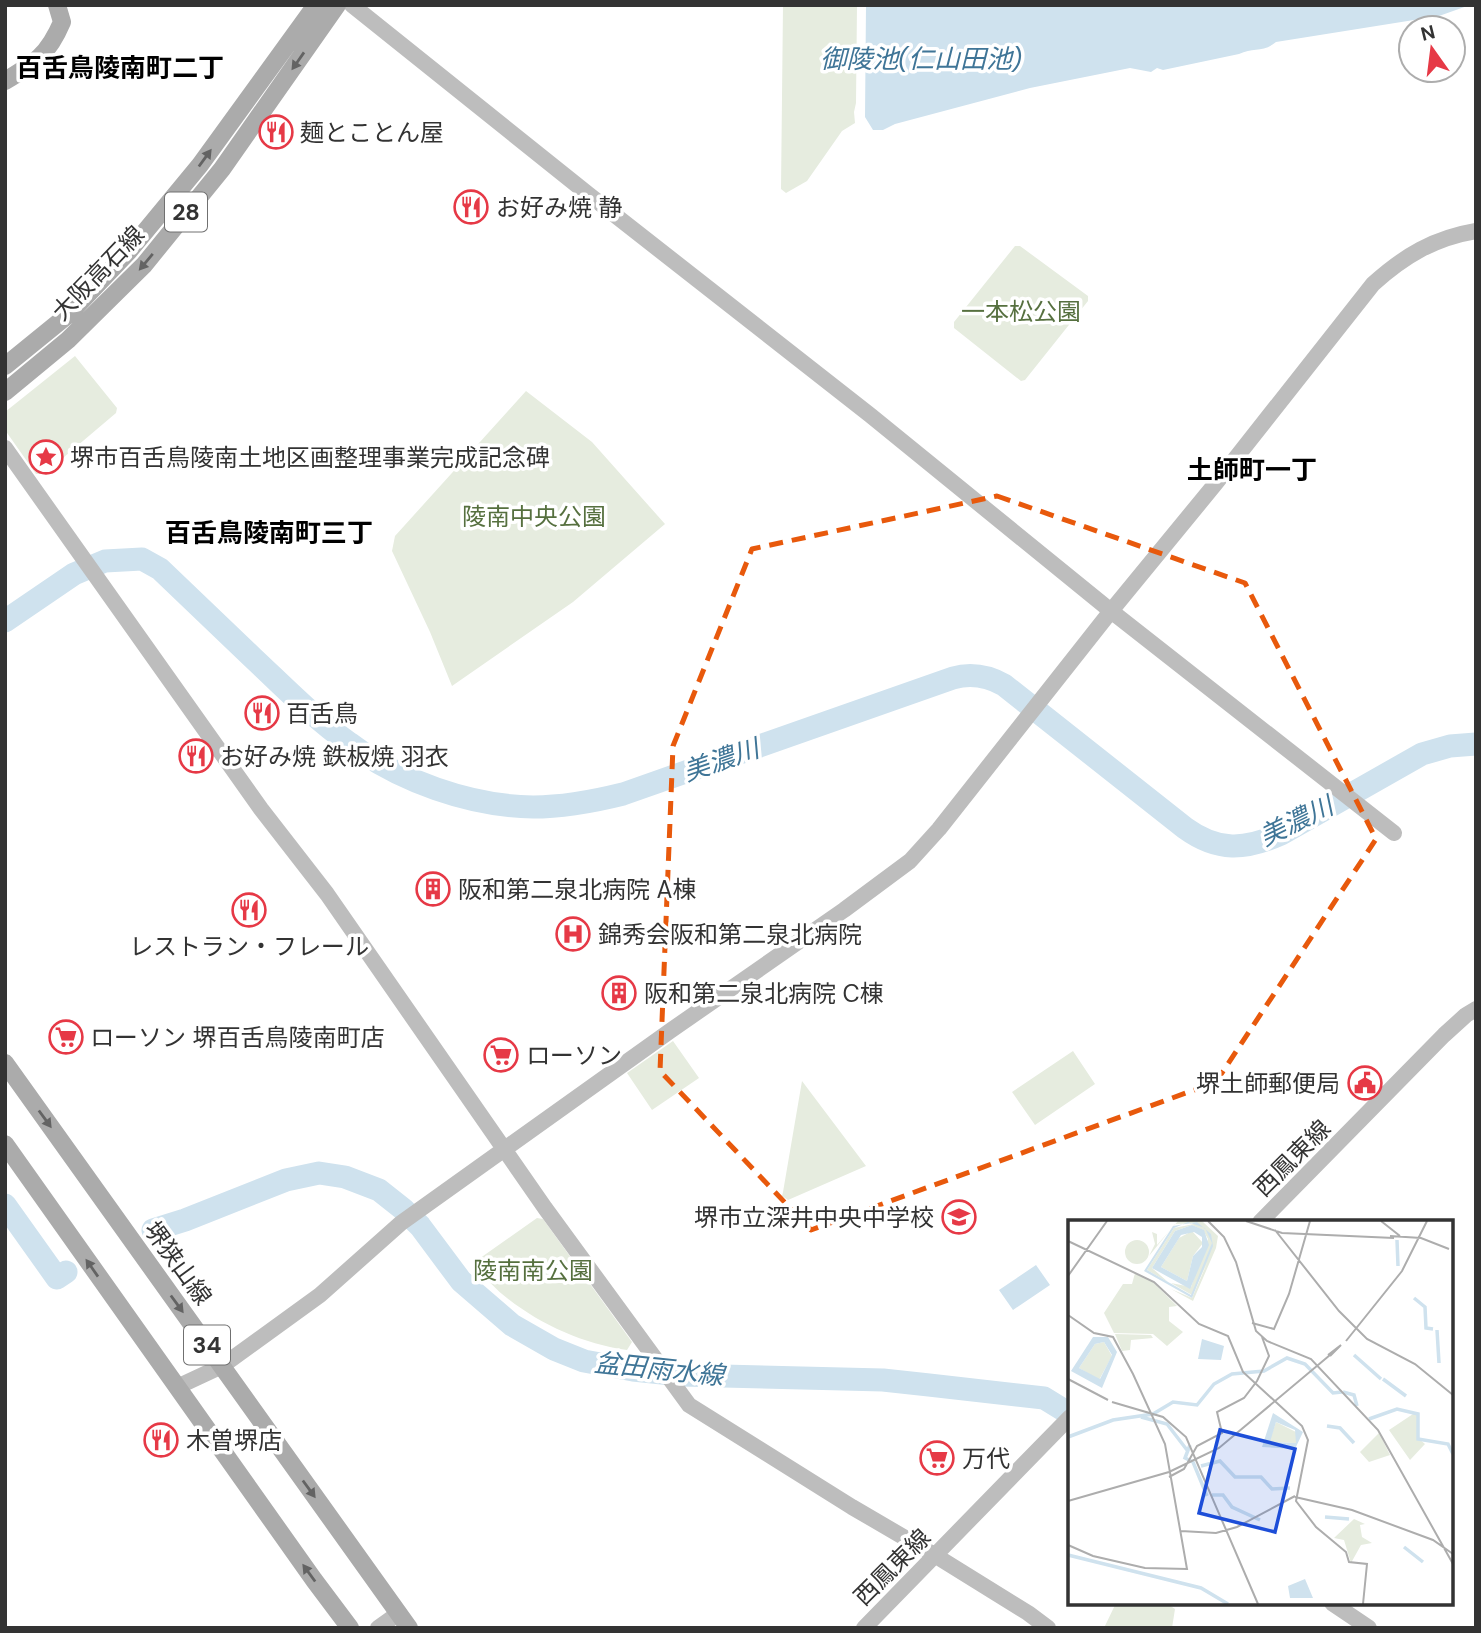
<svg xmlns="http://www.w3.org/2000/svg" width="1481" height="1633" viewBox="0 0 1481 1633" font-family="'DM Sans','Noto Sans JP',sans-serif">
  <rect width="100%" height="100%" fill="#fff"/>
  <path fill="#e6ecdf" d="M 783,5 L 857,5 L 856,103 L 854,112 L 855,123 L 842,131 L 807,181 L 786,193 L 781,189 Z
    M 1015,246 L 1020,246 L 1088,296 L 1088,301 L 1025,380 L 1021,381 L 954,328 L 954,322 Z
    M 75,356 L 117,408 L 116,413 L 44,474 L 36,474 L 5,430 L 5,412 Z
    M 526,391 L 592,442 L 665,524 L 573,602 L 452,686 L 430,632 L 392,551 L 395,536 Z
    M 673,1041 L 699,1078 L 652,1110 L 627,1073 Z
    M 1073,1051 L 1095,1084 L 1035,1125 L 1012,1092 Z
    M 802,1081 L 866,1166 L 788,1200 L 782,1196 L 783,1192 Z
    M 537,1218 L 543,1219 L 632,1342 L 627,1350 C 584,1344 541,1325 507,1298 C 496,1290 486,1278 476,1267 L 476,1261 Z
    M 1116,1603 L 1166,1603 L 1175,1609 L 1172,1628 L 1104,1628 Z"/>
  <path fill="#cfe2ee" d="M 866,5 L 1470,5 L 1439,16 L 1276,42 C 1263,53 1253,47 1239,54 L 1163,70 L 1157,68 L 1151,72 L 1130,68 L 1030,88 L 895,124 L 883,130 L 873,130 L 865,117 Z
    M 1036,1265 L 1050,1285 L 1013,1310 L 999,1290 Z"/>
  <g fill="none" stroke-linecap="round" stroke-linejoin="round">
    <path stroke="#cfe2ee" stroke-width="23" d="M 5,621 L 74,574 L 105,561 L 142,559 L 160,569 C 191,599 222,628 253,658 C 284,687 314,718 349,743 C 399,781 470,806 533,807 C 562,807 595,801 623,794 L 953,678 C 971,673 988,676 1004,685 L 1185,828 C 1218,852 1245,850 1281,834 L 1422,754 L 1450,746 L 1476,744
      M 5,1205 L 57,1278 L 66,1272
      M 153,1230 L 185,1220 L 286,1180 L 319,1173 L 345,1177 L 379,1190 L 403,1209 L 420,1226 L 461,1281 L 512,1325 L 554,1349 L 584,1361 L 633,1370 L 681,1375 L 883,1380 L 929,1385 L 1044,1398 L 1070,1414"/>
    <path stroke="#bdbdbd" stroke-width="16" d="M 352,5 L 588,194 L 870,415 L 1111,611 L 1394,833
      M 5,448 L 261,809 L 327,894 L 545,1208 L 689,1405 L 852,1507 L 936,1556 L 1028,1613 L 1048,1628
      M 1260,1222 L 1444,1035 L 1466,1015 L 1476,1009
      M 177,1387 L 222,1366 L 320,1295 L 401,1223 L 670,1031 L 844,910 L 910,861 L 939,829 L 1111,611 L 1216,483 L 1373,284 C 1404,256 1434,238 1476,231
      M 1332,1603 L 1369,1628
      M 378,1628 L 399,1613
      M 864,1628 L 1070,1417"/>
    <path stroke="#ababab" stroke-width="18" d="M 5,81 C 35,63 48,55 62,22 L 57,5
      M 5,366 L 69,314 L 129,251 L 200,165 L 316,5
      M 5,392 L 68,340 L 144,265 L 222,169 L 337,5
      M 5,1063 L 409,1628
      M 5,1144 L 314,1580 L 350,1628"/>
  </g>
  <defs><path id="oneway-solid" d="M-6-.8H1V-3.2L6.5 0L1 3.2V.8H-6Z" transform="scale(1.75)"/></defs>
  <g fill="#636363">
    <use href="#oneway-solid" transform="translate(298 61) rotate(125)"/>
    <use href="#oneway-solid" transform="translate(205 158) rotate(-54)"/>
    <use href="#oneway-solid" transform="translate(146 262) rotate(130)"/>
    <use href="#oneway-solid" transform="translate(45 1119) rotate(54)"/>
    <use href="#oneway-solid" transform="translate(92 1268) rotate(-125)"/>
    <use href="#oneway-solid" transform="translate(177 1304) rotate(54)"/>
    <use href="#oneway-solid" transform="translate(309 1489) rotate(54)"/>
    <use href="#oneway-solid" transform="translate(309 1573) rotate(-126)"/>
  </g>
  <path fill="none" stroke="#e8590c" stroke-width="5" stroke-dasharray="14 9" stroke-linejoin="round" d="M 997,496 L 1245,583 L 1376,839 L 1216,1082 L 811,1230 L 660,1071 L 673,746 L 752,549 Z"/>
  <defs>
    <symbol id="restaurant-ring" viewBox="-11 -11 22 22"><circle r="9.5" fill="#fff" stroke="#e63946" stroke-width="1.5"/><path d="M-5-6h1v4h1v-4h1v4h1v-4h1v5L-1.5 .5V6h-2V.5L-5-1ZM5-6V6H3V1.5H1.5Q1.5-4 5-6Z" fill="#e63946"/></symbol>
    <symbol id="sight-ring" viewBox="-11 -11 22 22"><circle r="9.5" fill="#fff" stroke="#e63946" stroke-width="1.5"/><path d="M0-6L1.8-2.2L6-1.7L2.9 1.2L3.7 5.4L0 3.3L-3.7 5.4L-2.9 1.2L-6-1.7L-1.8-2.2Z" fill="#e63946"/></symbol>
    <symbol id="building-ring" viewBox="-11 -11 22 22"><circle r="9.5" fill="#fff" stroke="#e63946" stroke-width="1.5"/><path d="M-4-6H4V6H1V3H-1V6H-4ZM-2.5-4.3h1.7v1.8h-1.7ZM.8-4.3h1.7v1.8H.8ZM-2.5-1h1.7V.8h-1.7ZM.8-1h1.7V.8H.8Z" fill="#e63946"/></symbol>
    <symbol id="hospital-ring" viewBox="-11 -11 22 22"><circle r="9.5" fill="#fff" stroke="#e63946" stroke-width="1.5"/><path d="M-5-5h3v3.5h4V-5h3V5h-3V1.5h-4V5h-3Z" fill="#e63946"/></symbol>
    <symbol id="supermarket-ring" viewBox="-11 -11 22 22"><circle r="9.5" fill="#fff" stroke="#e63946" stroke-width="1.5"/><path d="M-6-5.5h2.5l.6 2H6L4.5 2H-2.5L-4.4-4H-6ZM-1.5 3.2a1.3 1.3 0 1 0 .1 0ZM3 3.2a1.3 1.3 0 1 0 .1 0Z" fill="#e63946"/></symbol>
    <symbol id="civic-ring" viewBox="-11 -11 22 22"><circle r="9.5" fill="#fff" stroke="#e63946" stroke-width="1.5"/><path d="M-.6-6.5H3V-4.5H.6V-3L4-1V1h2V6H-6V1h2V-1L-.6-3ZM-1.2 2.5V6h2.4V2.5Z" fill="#e63946"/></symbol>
    <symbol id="school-ring" viewBox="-11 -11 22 22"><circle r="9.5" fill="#fff" stroke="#e63946" stroke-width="1.5"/><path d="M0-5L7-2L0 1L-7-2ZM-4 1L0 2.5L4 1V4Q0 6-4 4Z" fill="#e63946"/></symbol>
  </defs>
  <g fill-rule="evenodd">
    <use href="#restaurant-ring" x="257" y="113" width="38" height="38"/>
    <use href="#restaurant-ring" x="452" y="188" width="38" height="38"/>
    <use href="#sight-ring" x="27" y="438" width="38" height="38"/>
    <use href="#restaurant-ring" x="243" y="694" width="38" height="38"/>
    <use href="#restaurant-ring" x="177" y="737" width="38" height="38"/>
    <use href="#building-ring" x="414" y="870" width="38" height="38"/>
    <use href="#restaurant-ring" x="230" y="891" width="38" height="38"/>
    <use href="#hospital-ring" x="554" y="915" width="38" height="38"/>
    <use href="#building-ring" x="600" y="974" width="38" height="38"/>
    <use href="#supermarket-ring" x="47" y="1018" width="38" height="38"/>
    <use href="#supermarket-ring" x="482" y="1036" width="38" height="38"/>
    <use href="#civic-ring" x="1346" y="1064" width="38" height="38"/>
    <use href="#school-ring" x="940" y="1198" width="38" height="38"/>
    <use href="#restaurant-ring" x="142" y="1421" width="38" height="38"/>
    <use href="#supermarket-ring" x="918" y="1439" width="38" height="38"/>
  </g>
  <g text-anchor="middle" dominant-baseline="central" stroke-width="7" stroke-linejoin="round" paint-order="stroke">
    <g fill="#fff" stroke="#707070" stroke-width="2">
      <rect x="165" y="192.5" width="42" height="39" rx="5"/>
      <rect x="184" y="1325.5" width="46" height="39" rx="5"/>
    </g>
    <g font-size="23" font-weight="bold" fill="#333">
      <text x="186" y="212">28</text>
      <text x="207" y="1345">34</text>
    </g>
    <g font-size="24" fill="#333" stroke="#fff" text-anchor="start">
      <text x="300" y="132">麺とことん屋</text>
      <text x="496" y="207">お好み焼 静</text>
      <text x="70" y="457">堺市百舌鳥陵南土地区画整理事業完成記念碑</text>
      <text x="286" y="713">百舌鳥</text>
      <text x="220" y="756">お好み焼 鉄板焼 羽衣</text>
      <text x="458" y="889">阪和第二泉北病院 A棟</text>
      <text x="598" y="934">錦秀会阪和第二泉北病院</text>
      <text x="249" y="946" text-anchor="middle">レストラン・フレール</text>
      <text x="644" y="993">阪和第二泉北病院 C棟</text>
      <text x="90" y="1037">ローソン 堺百舌鳥陵南町店</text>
      <text x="526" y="1055">ローソン</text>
      <text x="1340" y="1083" text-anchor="end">堺土師郵便局</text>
      <text x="934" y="1217" text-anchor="end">堺市立深井中央中学校</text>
      <text x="186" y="1440">木曽堺店</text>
      <text x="962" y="1458">万代</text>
    </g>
    <g font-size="24" fill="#333" stroke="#fff">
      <text transform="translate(98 273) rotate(-46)">大阪高石線</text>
      <text transform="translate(1292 1158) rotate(-45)">西鳳東線</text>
      <text transform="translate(178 1263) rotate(54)">堺狭山線</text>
      <text transform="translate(892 1567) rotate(-45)">西鳳東線</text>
    </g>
    <g font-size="24" fill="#56703f" stroke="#fff">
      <text x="1021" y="311">一本松公園</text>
      <text x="534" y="516">陵南中央公園</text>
      <text x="533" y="1270">陵南南公園</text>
    </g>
    <g font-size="26" font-style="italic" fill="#3f7597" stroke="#fff">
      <text x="921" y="59">御陵池(仁山田池)</text>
      <text transform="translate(721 760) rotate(-19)">美濃川</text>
      <text transform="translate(1296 821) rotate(-26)">美濃川</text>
      <text transform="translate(659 1369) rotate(6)">盆田雨水線</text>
    </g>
    <g font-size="26" font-weight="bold" fill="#000" stroke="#fff">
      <text x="120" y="68">百舌鳥陵南町二丁</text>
      <text x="1252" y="470">土師町一丁</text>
      <text x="269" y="533">百舌鳥陵南町三丁</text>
    </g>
  </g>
  <g transform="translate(1068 1220)">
    <rect width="385" height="385" fill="#fff"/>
    <path d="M 110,1 L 134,1 L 150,16 L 148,28 L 125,81 L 103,69 L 124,78 L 140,41 L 124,75 L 103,63 L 123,67 L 140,19 L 135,10 L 124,5 L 107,11 L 84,48 L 100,62 L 79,50 L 106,8 L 131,3 L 107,4 L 81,36 L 87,24 L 84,12 L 89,14 L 89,25 ZM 124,11 L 135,23 L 125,36 L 119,61 L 93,47 L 111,18 ZM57 32a12 12 0 1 1 24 0a12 12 0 1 1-24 0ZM 67,53 L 85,62 L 109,86 L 101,87 L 101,101 L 115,112 L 99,126 L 85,114 L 46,113 L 36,93 L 55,64 L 64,64 ZM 47,114 L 83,115 L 85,118 L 63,120 L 62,130 L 54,131 ZM 36,122 L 44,136 L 31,160 L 11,148 L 27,124 ZM 345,194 L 349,194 L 350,218 L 357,224 L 342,240 L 321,210 ZM 208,202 L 230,213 L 228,223 L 201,222 ZM 311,213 L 322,235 L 301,242 L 292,232 ZM 286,299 L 297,304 L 292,305 L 294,317 L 304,323 L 293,325 L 283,343 L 276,320 L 266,318 Z" fill="#e6ecdf"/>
    <path d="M 129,2 L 143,14 L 145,26 L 124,78 L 76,51 L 105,6 ZM 120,2 L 137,8 L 144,23 L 123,75 L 79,50 L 106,8 ZM 124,5 L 136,10 L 141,25 L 122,69 L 84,48 L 107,11 ZM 126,12 L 134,17 L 134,27 L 125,36 L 119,61 L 93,47 L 113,15 ZM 25,117 L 40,117 L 49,132 L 34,168 L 3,151 ZM 36,122 L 44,135 L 32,159 L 11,148 L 27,124 ZM 134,119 L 156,126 L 153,140 L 130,139 ZM 205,193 L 235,212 L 227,229 L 194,227 ZM 208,202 L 227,210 L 228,223 L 202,222 ZM 237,359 L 245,378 L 222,378 L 220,366 Z" fill="#cfe2ee" fill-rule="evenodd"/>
    <path fill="none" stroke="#cfe2ee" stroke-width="3.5" d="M 329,20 L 330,46M 346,78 L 357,87 L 358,108 L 365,109M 369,110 L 371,143M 286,135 L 313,159M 315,159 L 338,176M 275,172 L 286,175 L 289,186M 73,197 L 99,204 L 119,230M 301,199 L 329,189 L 350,194 L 350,219 L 380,224 L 385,234M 259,206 L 272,208 L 286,223M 0,217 L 45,200 L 85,194 L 105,182 L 129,185 L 146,164 L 164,154 L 196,151 L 219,138 L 237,144 L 265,173 L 274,172M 122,225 L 117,238 L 125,242 L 139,276M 133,246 L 152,241 L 167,257 L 193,257 L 204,269 L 222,268M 144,275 L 155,275 L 164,287 L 192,300M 257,297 L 281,299M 336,327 L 355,342M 0,335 L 133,368 L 160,384"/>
    <path fill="none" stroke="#adadad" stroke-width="2" d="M 140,1 L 156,17 L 168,42 L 188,111 L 199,121 L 243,139 L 310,210 L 385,344M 178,1 L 214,13 L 326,18M 313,1 L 332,16M 207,10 L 271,91 L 299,119 L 347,144 L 385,175M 322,16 L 353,18 L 381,29M 0,21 L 86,62 L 131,104 L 160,116 L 175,152 L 234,206 L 240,220 L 228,281 L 248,307 L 278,332 L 281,342 L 299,344 L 295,384M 0,56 L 39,1M 0,95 L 26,113 L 45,117 L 65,154 L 97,224 L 119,349 L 77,348 L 25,336 L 0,325M 184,103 L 206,109 L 221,74 L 242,1M 278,121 L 334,51 L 359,1M 260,135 L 273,125 L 262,136M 0,159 L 40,180M 44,182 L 95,197 L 118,217 L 190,384M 101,257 L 116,249 L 129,226 L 154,213 L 149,192 L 176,178 L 189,161 L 201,136 L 194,117M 227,277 L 284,290 L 365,320 L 385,334M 0,281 L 101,252 L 151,228 L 262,135M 113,311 L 148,313 L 169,307 L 227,276"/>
    <path fill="#1d4ed8" fill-opacity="0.15" stroke="#1d4ed8" stroke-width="3.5" d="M 152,210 L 227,229 L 207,312 L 131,293 Z"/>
    <rect width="385" height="385" fill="none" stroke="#333" stroke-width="3.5"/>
  </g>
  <rect width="1481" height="1633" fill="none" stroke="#333333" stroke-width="14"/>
  <g transform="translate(1432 49) rotate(346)"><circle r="33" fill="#ffffff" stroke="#adadad" stroke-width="2"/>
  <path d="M0-5L12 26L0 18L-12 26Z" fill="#e63946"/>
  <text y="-10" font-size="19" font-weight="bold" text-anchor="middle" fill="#333333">N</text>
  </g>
</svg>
